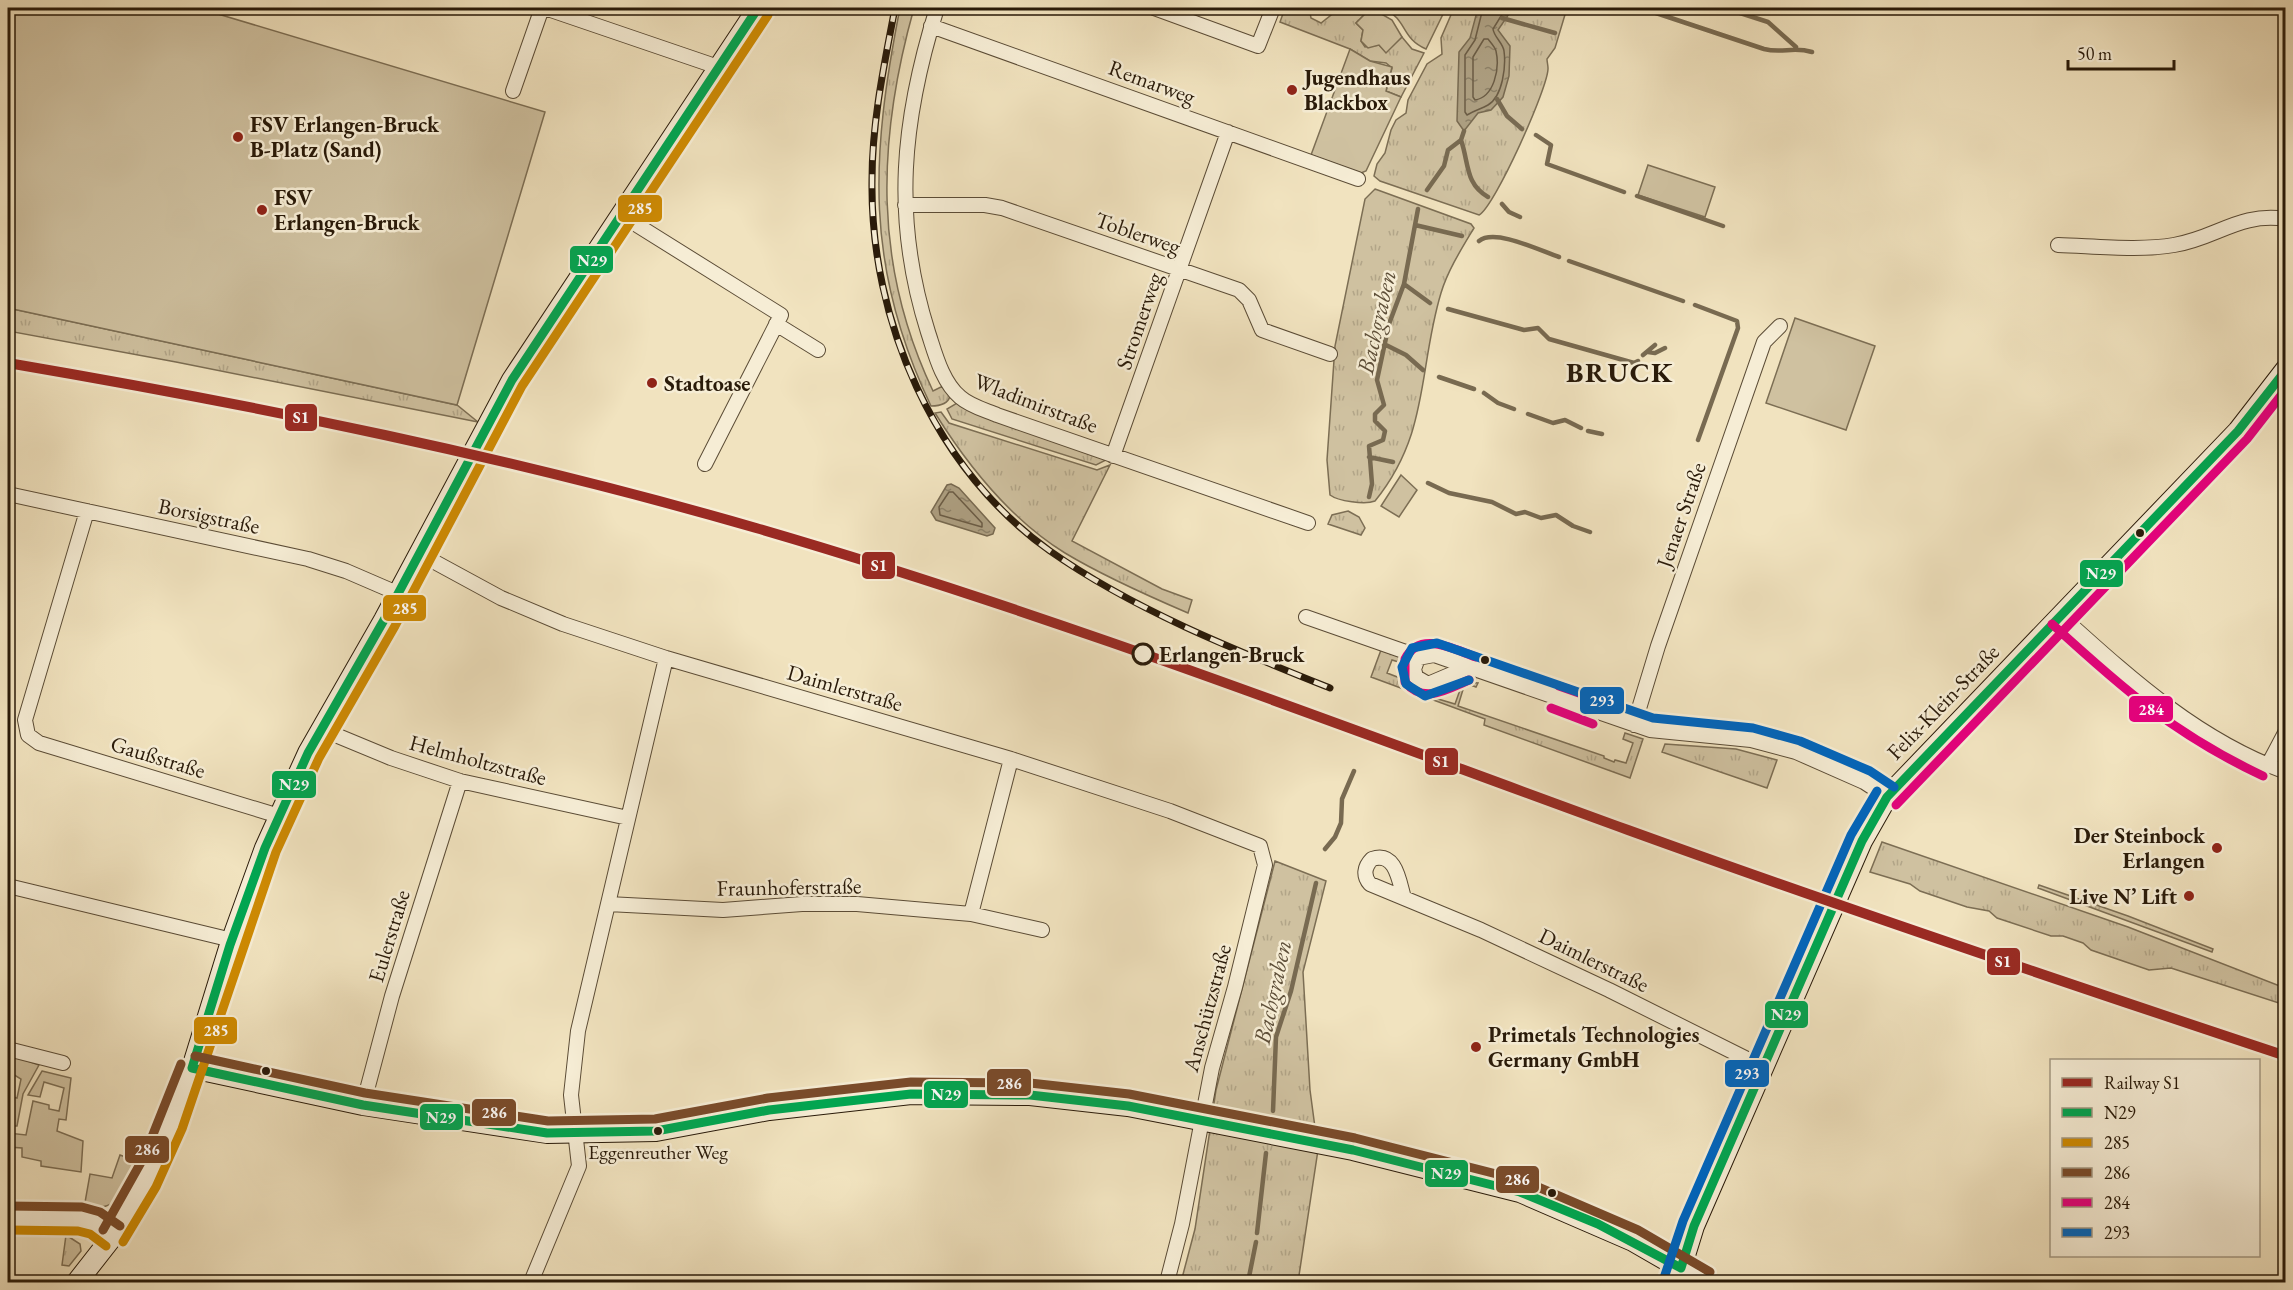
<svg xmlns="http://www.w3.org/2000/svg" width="2293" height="1290" viewBox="0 0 2293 1290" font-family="'EB Garamond',serif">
  <defs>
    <pattern id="grass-tufts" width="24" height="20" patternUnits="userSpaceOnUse" patternTransform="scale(1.5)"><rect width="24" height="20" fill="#cfc1a0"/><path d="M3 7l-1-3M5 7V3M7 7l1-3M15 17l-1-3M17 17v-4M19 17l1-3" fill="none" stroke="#b2a588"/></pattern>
    <pattern id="water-ripples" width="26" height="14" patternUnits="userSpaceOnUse" patternTransform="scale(1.5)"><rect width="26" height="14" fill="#ad9f81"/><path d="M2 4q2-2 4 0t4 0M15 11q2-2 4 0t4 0" fill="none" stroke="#8d8168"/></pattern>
  </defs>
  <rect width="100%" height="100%" fill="#f1e3bf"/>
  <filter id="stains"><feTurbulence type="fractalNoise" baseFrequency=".00333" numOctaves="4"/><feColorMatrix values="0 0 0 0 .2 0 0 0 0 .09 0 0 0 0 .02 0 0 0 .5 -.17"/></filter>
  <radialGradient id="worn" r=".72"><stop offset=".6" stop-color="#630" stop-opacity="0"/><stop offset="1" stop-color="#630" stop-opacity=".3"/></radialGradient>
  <path fill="url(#grass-tufts)" stroke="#7c6e54" stroke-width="1.5" d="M 900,8 L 914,8 C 877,140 873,265 933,391 L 943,386 L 950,396 C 948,404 939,406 931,406 C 864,266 871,155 900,8 Z
    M 1285,8 L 1309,8 L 1311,18 L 1321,23 L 1340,8 L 1371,8 L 1356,23 L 1363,30 L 1361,41 L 1365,47 L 1379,45 L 1386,52 L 1402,37 L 1412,49 L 1424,53 L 1401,97 L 1386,91 L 1392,68 L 1386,63 L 1370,61 L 1350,49 L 1280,22 Z
    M 1384,8 L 1446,8 L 1426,49 C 1401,38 1408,21 1384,8 Z
    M 1454,8 L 1567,8 L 1555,48 L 1547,59 C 1547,62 1548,65 1548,68 C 1549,86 1494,208 1479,215 L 1380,181 L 1374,176 L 1377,164 L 1385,153 L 1391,130 L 1396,120 L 1406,113 L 1408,100 L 1427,64 L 1442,54 L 1441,38 Z
    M 1375,189 L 1471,224 L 1474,228 C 1462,248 1448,270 1441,293 C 1418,369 1430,433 1375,501 C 1365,505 1338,501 1330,495 L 1327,460 L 1335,346 L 1365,199 Z
    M 8,308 L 457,405 L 478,422 L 176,362 L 8,331 Z
    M 957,403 L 987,418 L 1108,459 L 1096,465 L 952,419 L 947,409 Z
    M 941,412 L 949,423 L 1097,470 L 1110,465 L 1072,541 L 1162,589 L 1192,600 L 1188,613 C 1146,595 1103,576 1065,553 C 1010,519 968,466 935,413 Z
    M 1348,511 L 1359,517 L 1365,528 L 1361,535 L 1328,524 L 1332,515 Z
    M 1381,650 L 1404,658 L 1402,663 L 1392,660 L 1387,673 L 1405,680 L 1418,693 L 1455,704 L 1460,690 L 1450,687 L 1462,682 L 1478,683 L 1476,687 L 1465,683 L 1458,706 L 1604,756 L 1604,758 L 1614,762 L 1615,760 L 1626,763 L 1633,743 L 1623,739 L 1625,733 L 1643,739 L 1630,778 L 1484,725 L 1485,719 L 1371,677 Z
    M 1665,744 L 1736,749 L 1777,760 L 1767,788 L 1662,752 Z
    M 1882,842 L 2128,927 L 2285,988 L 2285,1005 L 2171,968 L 2149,970 L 2091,950 L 2083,943 L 2063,936 L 2051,936 L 1997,918 L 1989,911 L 1967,907 L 1920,891 L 1910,884 L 1870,872 Z
    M 1275,861 L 1326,881 L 1303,972 L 1310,1090 L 1318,1150 L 1298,1282 L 1181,1282 L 1195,1229 L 1216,1090 Z
    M 2039,885 L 2128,916 L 2213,949 L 2212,952 L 2038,888 Z
    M 66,1235 L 80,1244 L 81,1251 L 69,1266 L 62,1265 Z"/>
  <path fill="#cfc1a0" stroke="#7c6e54" stroke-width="1.5" d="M 8,8 L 198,8 L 545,112 L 457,405 L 8,308 Z
    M 1371,8 L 1392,20 L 1402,37 L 1386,53 L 1379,45 L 1368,48 L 1361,41 L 1363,30 L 1356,23 Z
    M 1350,49 L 1370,61 L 1392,67 L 1386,91 L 1401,97 L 1366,171 L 1361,173 L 1311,155 Z
    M 1648,165 L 1715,187 L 1705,217 L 1638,195 Z
    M 1795,318 L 1875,346 L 1846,430 L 1766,403 Z
    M 1401,475 L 1417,490 L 1399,517 L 1381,506 Z
    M 8,1054 L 39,1065 L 23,1094 L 17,1126 L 8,1126 L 8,1130 L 8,1096 L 17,1098 L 21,1079 L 8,1071 Z
    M 42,1071 L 71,1078 L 66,1120 L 59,1119 L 57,1131 L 83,1141 L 81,1172 L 41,1166 L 41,1161 L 22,1157 L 22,1148 L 8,1147 L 8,1133 L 26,1135 L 33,1101 L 49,1105 L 49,1109 L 59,1111 L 64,1088 L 44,1082 L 40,1097 L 28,1095 Z
    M 120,1155 L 139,1162 C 125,1191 121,1211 84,1208 L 90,1174 L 112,1178 Z"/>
  <path fill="url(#water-ripples)" stroke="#786a51" stroke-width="1.5" d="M 1478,8 L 1513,8 L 1498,30 L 1510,46 L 1509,76 L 1503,97 L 1491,110 L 1478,113 L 1464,131 L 1457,121 L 1459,52 L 1470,38 Z
    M 951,484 L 959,488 L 995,528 L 993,534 L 987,536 L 936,520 L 931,512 L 947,485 Z"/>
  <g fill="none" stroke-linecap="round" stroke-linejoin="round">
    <path stroke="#6b5c45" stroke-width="1.5" d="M 1483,8 L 1475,40 L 1465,55 L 1465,112 L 1467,115 C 1475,110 1481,109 1488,105 C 1503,96 1506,66 1504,51 C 1503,43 1494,37 1493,29 L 1506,8
      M 1484,39 L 1488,39 C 1491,43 1495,47 1496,51 C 1500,69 1494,97 1475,100 L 1473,97 L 1473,57 Z
      M 953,492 L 982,523 L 982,527 L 940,515 L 939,507 L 949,492 Z"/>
    <path stroke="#786a51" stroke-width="4.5" d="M 1641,8 L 1764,49 C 1783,54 1792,46 1812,52
      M 1706,8 L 1737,12 L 1768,22 L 1796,47
      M 1502,18 L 1555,33
      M 1497,99 L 1507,116 L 1522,129
      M 1536,135 L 1551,145 L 1547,164 L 1624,192
      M 1461,140 C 1469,163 1465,184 1488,197
      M 1427,190 L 1444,166 L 1448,150 L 1461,140 L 1464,131
      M 1637,196 L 1723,226
      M 1502,204 L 1509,212 L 1520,217
      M 1415,225 L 1462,236
      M 1479,241 C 1495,228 1541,251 1559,257
      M 1569,261 L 1683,301
      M 1404,284 L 1430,303
      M 1695,305 L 1737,321 L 1738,328 L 1698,440
      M 1448,309 L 1524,330 L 1538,328 L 1549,339 L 1634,363 L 1638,361
      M 1384,344 L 1406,355 L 1423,370
      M 1648,352 L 1655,353 L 1665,348
      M 1643,355 L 1655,345
      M 1439,377 L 1474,389
      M 1484,393 L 1498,403 L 1514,409
      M 1528,414 L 1553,423 L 1565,420 L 1581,428
      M 1588,431 L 1602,434
      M 1369,457 L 1393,462
      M 1428,483 L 1449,493 L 1492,502 L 1516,514 L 1525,512 L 1541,518 L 1556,515 L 1573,526 L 1590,532
      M 1369,497 L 1372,484 L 1369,446 L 1383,440 L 1385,431 L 1375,421 L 1375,414 L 1384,405 L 1377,380 L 1389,324 L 1404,284 L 1418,209
      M 1325,849 L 1335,837 L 1341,823 L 1342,799 L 1354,771
      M 1273,1111 L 1276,1037 L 1291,991 L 1316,883
      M 1257,1233 L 1266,1153
      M 1248,1282 L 1256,1242"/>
    <defs>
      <path id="street" d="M 545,8 L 718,67
        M 937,8 C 902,120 892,218 928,332 C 935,353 942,382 960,397 C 970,406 985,410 997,415 L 1308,523
        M 1154,8 L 1258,46 L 1273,8
        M 931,26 L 1358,179
        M 513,91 L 542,8
        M 905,205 L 985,205 L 1002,208 L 1239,290 L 1249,300 L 1262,330 L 1330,354
        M 621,215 L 781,315 L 705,464
        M 2058,245 C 2093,246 2141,251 2174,245 C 2217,238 2239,212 2286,219
        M 776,324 L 818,350
        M 1113,456 L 1228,132
        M 8,494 L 308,559 L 346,571 L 397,593
        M 87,511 L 25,720 L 28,735 L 39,743 L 279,816
        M 420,554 L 501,598 L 563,624 L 666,658 L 1011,759 L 1170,811 L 1260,846 L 1265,865 L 1235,987 L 1212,1068 L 1182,1224 L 1167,1282
        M 2060,615 C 2129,677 2197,740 2286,772
        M 1306,617 L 1406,652 L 1418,658
        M 1468,667 L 1428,684 L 1416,677 L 1414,669 L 1418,658 L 1434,655 L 1650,730 L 1751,740 L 1796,752 L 1864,782 L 1887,797
        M 1634,725 L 1658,646 L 1764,342 L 1780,326
        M 321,729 L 391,758 L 460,781 L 628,818
        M 2268,765 L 2286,731
        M 8,886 L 232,940
        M 1404,898 C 1399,881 1396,851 1372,859 C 1364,867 1363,876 1370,884 L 1481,930 L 1609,990 L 1763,1067
        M 608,904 L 723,910 L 802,904 L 857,904 L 971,914 L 1042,930
        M 971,914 L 1011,759
        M 8,1049 L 63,1063
        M 363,1105 L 392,996 L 460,781
        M 8,1218 L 80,1219 L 95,1223 L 113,1236
        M 531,1282 L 579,1166 L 571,1095 L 578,1031 L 666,658
        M 1675,1282 L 1681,1268"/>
      <path id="secondary" d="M 192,1068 L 363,1105 L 547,1133 L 656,1131 L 769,1110 L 911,1094 L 1030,1095 L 1128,1106 L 1353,1150 L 1520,1192 L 1633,1241 L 1704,1282
        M 1681,1268 L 1694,1226 L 1862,841 L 1887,797 L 2238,431 L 2286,369
        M 77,1282 L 113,1236 L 145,1182 L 164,1141 L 192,1068 L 230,945 L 265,848 L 308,753 L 384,620 L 512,380 L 758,8"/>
    </defs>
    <use href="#street" stroke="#5b4c36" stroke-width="16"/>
    <use href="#secondary" stroke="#291a09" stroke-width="22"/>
    <use href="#street" stroke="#f6edd5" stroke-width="14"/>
    <use href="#secondary" stroke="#f6edd5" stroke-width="20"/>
    <defs>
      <path id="rail" d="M 895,8 C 884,65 872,122 872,180 C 870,321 934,468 1050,551 C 1134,610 1235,650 1330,688"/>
    </defs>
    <use href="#rail" stroke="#291a09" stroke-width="7"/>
    <use href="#rail" stroke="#f6edd5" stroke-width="4.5" stroke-dasharray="14" stroke-linecap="butt"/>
    <defs>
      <path id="bus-1" d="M 192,1068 L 363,1105 L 547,1133 L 656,1131 L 769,1110 L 911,1094 L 1030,1095 L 1128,1106 L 1353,1150 L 1520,1192 L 1598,1224 L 1681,1268
        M 192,1068 L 230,945 L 265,848 L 308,753 L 384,620 L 512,380 L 758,8
        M 1681,1268 L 1694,1226 L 1862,841 L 1887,797 L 2238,431 L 2286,370"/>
      <path id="bus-2" d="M 8,1230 L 78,1231 L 90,1234 L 106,1246
        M 123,1242 L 156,1187 L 182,1129 L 276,852 L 319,758 L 395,626 L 522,386 L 768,15"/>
      <path id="bus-3" d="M 195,1056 L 365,1093 L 548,1121 L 655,1119 L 768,1098 L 911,1082 L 1030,1083 L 1129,1094 L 1355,1138 L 1524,1181 L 1638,1230 L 1710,1272
        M 8,1206 L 82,1207 L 100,1212 L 120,1226
        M 103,1230 L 144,1157 L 181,1064"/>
      <path id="bus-4" d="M 2052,624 C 2123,689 2174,734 2263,776
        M 1469,680 C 1447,689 1424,705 1405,682 L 1405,659 C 1420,630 1453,649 1476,657
        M 1559,686 L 1602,701
        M 1551,708 L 1593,724
        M 1896,805 L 2247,439 L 2286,389"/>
      <path id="bus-5" d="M 1469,680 L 1425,696 L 1406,684 L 1402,667 L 1412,648 L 1437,643 L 1653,718 L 1753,728 L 1800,741 L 1870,771 L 1894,787
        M 1664,1278 L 1683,1221 L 1851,835 L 1877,791"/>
    </defs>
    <use href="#bus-1" stroke="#f6edd5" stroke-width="14"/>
    <use href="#bus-2" stroke="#f6edd5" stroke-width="14"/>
    <use href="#bus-3" stroke="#f6edd5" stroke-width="14"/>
    <use href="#bus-4" stroke="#f6edd5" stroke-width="14"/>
    <use href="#bus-5" stroke="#f6edd5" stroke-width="14"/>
    <use href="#bus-1" stroke="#00a651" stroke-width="9"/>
    <use href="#bus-2" stroke="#ce8a02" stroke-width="9"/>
    <use href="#bus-3" stroke="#7a4b2a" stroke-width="9"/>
    <use href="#bus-4" stroke="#e5007d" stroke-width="9"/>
    <use href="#bus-5" stroke="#0065bd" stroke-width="9"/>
    <defs>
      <path id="rail-1" d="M 8,363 C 260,406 511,457 756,528 C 1052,614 1339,725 1628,830 C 1846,909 2066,983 2286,1056"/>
    </defs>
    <use href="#rail-1" stroke="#f6edd5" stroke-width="15"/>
    <use href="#rail-1" stroke="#9a2a23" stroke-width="10"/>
  </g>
  <g fill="#8f2418" stroke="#f6edd5" stroke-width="2">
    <circle cx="1292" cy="90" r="6"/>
    <circle cx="238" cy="137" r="6"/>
    <circle cx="262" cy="210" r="6"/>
    <circle cx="652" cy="383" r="6"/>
    <circle cx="2217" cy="848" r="6"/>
    <circle cx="2189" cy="896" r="6"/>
    <circle cx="1476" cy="1047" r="6"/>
  </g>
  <g fill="#291a09" stroke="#f6edd5" stroke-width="2">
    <circle cx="2140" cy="533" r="5"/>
    <circle cx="1485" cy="660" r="5"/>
    <circle cx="266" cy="1071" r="5"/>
    <circle cx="658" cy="1131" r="5"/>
    <circle cx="1552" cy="1193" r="5"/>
  </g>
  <circle fill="#f6edd5" stroke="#291a09" stroke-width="3" cx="1143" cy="654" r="10"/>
  <g text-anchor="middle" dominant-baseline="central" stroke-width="5" stroke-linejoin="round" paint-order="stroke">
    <g font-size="20" fill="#291a09" stroke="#f6edd5">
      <text x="658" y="1152">Eggenreuther Weg</text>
    </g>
    <g font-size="22" font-weight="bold" fill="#291a09" stroke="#f6edd5" text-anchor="start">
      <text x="1304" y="77">Jugendhaus<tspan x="1304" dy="25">Blackbox</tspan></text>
      <text x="250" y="124">FSV Erlangen-Bruck<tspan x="250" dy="25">B-Platz (Sand)</tspan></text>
      <text x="274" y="197">FSV<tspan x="274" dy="25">Erlangen-Bruck</tspan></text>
      <text x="664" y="383">Stadtoase</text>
      <text x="2205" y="835" text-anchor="end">Der Steinbock<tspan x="2205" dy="25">Erlangen</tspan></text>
      <text x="2177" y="896" text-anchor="end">Live N’ Lift</text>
      <text x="1488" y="1034">Primetals Technologies<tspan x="1488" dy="25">Germany GmbH</tspan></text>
    </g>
    <g font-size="22" fill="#291a09" stroke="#f6edd5">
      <text transform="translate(1152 82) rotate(20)">Remarweg</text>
      <text transform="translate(1138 233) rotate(19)">Toblerweg</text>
      <text transform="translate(1139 321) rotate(-71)">Stromerweg</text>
      <text transform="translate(1036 403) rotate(21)">Wladimirstraße</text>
      <text transform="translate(1681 515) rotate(-71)">Jenaer Straße</text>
      <text transform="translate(209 516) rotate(12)">Borsigstraße</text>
      <text transform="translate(845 688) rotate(16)">Daimlerstraße</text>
      <text transform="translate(1943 702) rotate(-46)">Felix-Klein-Straße</text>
      <text transform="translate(158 757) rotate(17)">Gaußstraße</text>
      <text transform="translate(478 760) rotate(15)">Helmholtzstraße</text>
      <text transform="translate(789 887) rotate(-1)">Fraunhoferstraße</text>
      <text transform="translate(389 936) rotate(-73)">Eulerstraße</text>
      <text transform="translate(1594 960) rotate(26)">Daimlerstraße</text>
      <text transform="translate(1207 1008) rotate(-75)">Anschützstraße</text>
    </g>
    <g font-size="22" font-weight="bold" fill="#291a09" stroke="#f6edd5" text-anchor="start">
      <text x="1159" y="654">Erlangen-Bruck</text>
    </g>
    <g font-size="24" font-style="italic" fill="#5e4f39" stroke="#f6edd5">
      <text transform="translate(1376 322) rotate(-77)">Bachgraben</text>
      <text transform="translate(1272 992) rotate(-78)">Bachgraben</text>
    </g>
    <g font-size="28" font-weight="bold" letter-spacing="1.5" fill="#291a09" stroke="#f6edd5">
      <text x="1620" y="372">BRUCK</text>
    </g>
  </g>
  <g stroke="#f6edd5" stroke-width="2">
    <rect x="617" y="194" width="46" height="29" rx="6" fill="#ce8a02"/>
    <rect x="569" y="245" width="45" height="29" rx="6" fill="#00a651"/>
    <rect x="284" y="403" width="34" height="29" rx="6" fill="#9a2a23"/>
    <rect x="861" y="551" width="35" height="29" rx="6" fill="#9a2a23"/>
    <rect x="2079" y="559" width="45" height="29" rx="6" fill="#00a651"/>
    <rect x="382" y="594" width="45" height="28" rx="6" fill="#ce8a02"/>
    <rect x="1579" y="686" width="46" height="29" rx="6" fill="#0065bd"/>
    <rect x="2128" y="695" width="46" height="28" rx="6" fill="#e5007d"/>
    <rect x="1424" y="747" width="35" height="29" rx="6" fill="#9a2a23"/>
    <rect x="271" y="770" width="46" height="29" rx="6" fill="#00a651"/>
    <rect x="1986" y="947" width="35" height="29" rx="6" fill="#9a2a23"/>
    <rect x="1764" y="1000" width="45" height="29" rx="6" fill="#00a651"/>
    <rect x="193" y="1016" width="45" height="29" rx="6" fill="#ce8a02"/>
    <rect x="1724" y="1059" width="46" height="29" rx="6" fill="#0065bd"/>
    <rect x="986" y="1068" width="46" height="29" rx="6" fill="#7a4b2a"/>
    <rect x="923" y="1080" width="46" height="29" rx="6" fill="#00a651"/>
    <rect x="471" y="1098" width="46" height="29" rx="6" fill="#7a4b2a"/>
    <rect x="419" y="1103" width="45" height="28" rx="6" fill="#00a651"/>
    <rect x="124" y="1135" width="46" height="29" rx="6" fill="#7a4b2a"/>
    <rect x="1424" y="1159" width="45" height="29" rx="6" fill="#00a651"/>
    <rect x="1495" y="1165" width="45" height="29" rx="6" fill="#7a4b2a"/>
  </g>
  <g font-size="16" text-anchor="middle" font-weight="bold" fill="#fff">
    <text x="640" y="214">285</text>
    <text x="592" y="266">N29</text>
    <text x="301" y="423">S1</text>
    <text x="879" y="571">S1</text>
    <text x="2101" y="579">N29</text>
    <text x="405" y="614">285</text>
    <text x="1602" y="706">293</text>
    <text x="2151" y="715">284</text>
    <text x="1441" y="767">S1</text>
    <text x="294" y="790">N29</text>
    <text x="2003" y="967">S1</text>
    <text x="1786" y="1020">N29</text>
    <text x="216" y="1036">285</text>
    <text x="1747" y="1079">293</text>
    <text x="1009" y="1089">286</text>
    <text x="946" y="1100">N29</text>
    <text x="494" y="1118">286</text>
    <text x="441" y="1123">N29</text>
    <text x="147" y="1155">286</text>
    <text x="1446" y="1179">N29</text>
    <text x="1517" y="1185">286</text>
  </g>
  <rect width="2293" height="1290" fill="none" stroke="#f1e3bf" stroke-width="30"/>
  <rect x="9" y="9" width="2275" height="1272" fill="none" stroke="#291a09" stroke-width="3"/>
  <rect x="15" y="15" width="2263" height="1260" fill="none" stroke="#291a09" stroke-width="1.5"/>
  <rect x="2050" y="1059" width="210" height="198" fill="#f6edd5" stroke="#a49983" stroke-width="1.5"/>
  <rect x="2062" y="1078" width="30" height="9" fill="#9a2a23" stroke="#a49983" stroke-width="1.5"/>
  <text x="2104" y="1089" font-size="18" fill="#291a09">Railway S1</text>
  <rect x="2062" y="1108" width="30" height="9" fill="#00a651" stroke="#a49983" stroke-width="1.5"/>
  <text x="2104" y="1119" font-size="18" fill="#291a09">N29</text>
  <rect x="2062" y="1138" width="30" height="9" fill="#ce8a02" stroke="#a49983" stroke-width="1.5"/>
  <text x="2104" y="1149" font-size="18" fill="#291a09">285</text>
  <rect x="2062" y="1168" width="30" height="9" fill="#7a4b2a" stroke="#a49983" stroke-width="1.5"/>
  <text x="2104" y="1179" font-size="18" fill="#291a09">286</text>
  <rect x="2062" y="1198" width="30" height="9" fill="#e5007d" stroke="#a49983" stroke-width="1.5"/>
  <text x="2104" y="1209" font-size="18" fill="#291a09">284</text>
  <rect x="2062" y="1228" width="30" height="9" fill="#0065bd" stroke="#a49983" stroke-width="1.5"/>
  <text x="2104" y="1239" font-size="18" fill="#291a09">293</text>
  <path d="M2068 60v9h106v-9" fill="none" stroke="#291a09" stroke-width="3"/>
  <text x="2077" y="60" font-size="18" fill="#291a09" stroke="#f6edd5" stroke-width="4.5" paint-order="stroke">50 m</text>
  <rect width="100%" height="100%" filter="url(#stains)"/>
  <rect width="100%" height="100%" fill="url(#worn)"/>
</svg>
